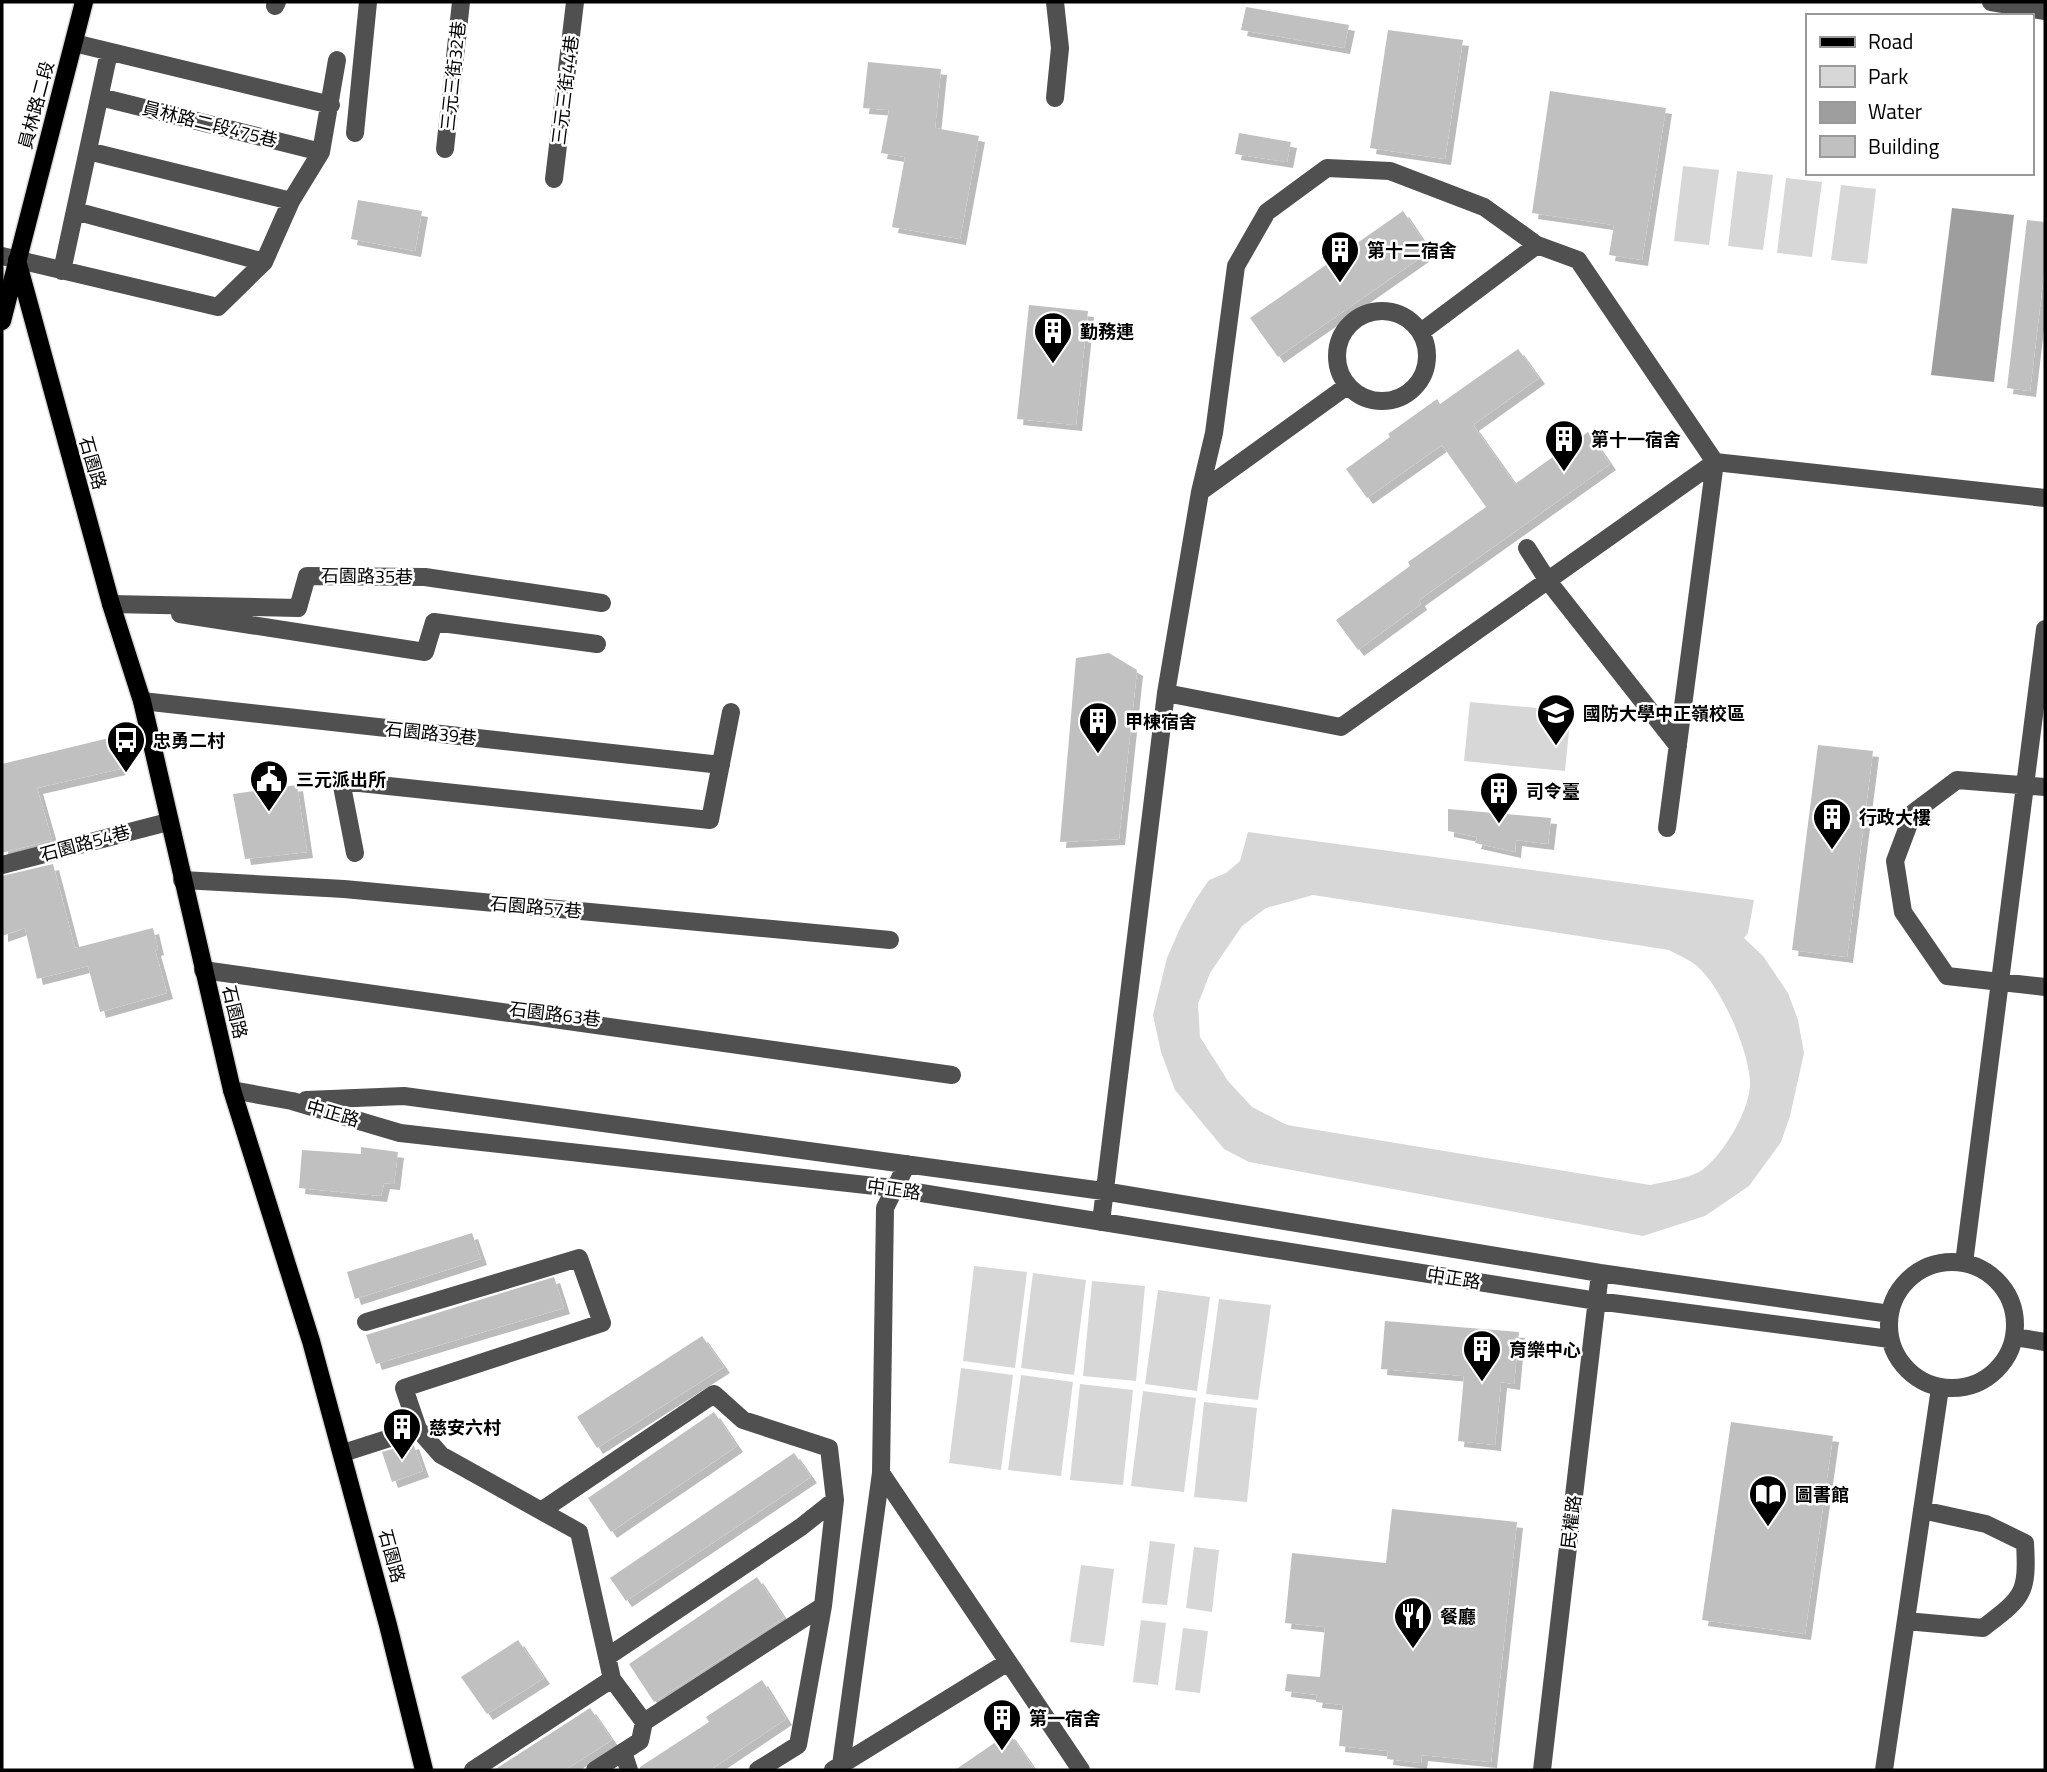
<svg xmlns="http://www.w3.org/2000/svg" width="2047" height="1772" viewBox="0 0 2047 1772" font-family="'Titillium Web','Noto Sans TC',sans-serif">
  <defs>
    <filter id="shadow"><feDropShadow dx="6" dy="6" stdDeviation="0" flood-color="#0004"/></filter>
  </defs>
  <rect width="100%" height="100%" fill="#fff"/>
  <path fill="#d7d7d7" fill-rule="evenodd" d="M 1683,166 L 1719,170 L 1709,245 L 1674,241 Z
    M 1737,171 L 1773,175 L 1763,250 L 1728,246 Z
    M 1786,178 L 1822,182 L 1812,257 L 1777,253 Z
    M 1841,185 L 1876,189 L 1867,264 L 1831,260 Z
    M 1470,702 L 1571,711 L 1565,771 L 1464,761 Z
    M 1248,832 L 1754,900 L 1748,933 L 1744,938 L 1763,956 L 1788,993 L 1798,1020 L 1804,1053 L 1790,1116 L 1781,1142 L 1749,1186 L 1705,1216 L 1643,1236 L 1249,1162 L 1224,1149 L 1175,1090 L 1161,1052 L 1153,1015 L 1167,958 L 1180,928 L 1196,899 L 1209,880 L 1226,873 L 1240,861 ZM 1313,895 L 1669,950 C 1680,956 1693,961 1701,970 C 1723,992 1749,1051 1750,1082 C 1751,1109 1723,1155 1702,1170 C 1692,1178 1663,1182 1650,1185 L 1287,1125 L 1252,1107 L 1228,1081 L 1200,1037 L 1198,1004 L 1210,973 L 1242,926 L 1266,908 Z
    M 974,1266 L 1027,1272 L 1015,1368 L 963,1361 Z
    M 1033,1273 L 1086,1280 L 1074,1375 L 1021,1368 Z
    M 1092,1281 L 1145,1286 L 1136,1381 L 1083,1376 Z
    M 1158,1290 L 1210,1297 L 1197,1391 L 1145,1384 Z
    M 1219,1299 L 1271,1305 L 1258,1400 L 1206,1394 Z
    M 961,1368 L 1013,1375 L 1001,1470 L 949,1463 Z
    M 1021,1375 L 1073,1382 L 1061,1476 L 1008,1470 Z
    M 1080,1384 L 1133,1390 L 1123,1485 L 1070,1480 Z
    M 1143,1391 L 1196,1398 L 1184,1492 L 1131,1486 Z
    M 1204,1402 L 1257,1408 L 1247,1502 L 1194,1497 Z
    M 1150,1541 L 1175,1544 L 1167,1605 L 1142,1603 Z
    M 1194,1547 L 1219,1550 L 1212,1612 L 1186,1608 Z
    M 1081,1565 L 1114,1569 L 1104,1646 L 1070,1642 Z
    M 1141,1620 L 1166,1623 L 1158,1685 L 1133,1682 Z
    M 1183,1628 L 1208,1631 L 1200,1693 L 1175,1690 Z"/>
  <path fill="#9e9e9e" d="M 1952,208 L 2014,215 L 1994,382 L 1931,375 Z"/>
  <path fill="#c0c0c0" filter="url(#shadow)" d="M 1246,7 L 1349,25 L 1344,48 L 1241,30 Z
    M 1388,30 L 1463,40 L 1445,159 L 1370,148 Z
    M 868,62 L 941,69 L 935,128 L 979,136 L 960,239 L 892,227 L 905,157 L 881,153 L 889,110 L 863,108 Z
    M 1550,91 L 1666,108 L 1642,260 L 1609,255 L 1614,225 L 1532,213 Z
    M 1239,133 L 1291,142 L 1287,162 L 1235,154 Z
    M 358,200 L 422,211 L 415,251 L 351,239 Z
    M 1403,211 L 1430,251 L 1278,357 L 1250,318 Z
    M 2027,220 L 2045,222 L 2045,265 L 2030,391 L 2007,388 Z
    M 1029,305 L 1088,311 L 1076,425 L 1017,419 Z
    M 1518,349 L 1539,378 L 1473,425 L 1515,484 L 1588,432 L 1610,464 L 1419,600 L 1421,604 L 1358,650 L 1336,620 L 1410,566 L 1408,562 L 1486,507 L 1442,445 L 1367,498 L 1346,469 L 1390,437 L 1388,434 L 1437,399 L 1440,404 Z
    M 1109,653 L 1137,670 L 1119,839 L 1060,842 L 1076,658 Z
    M 113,737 L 120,769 L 37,788 L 52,840 L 2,853 L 2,764 Z
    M 1818,745 L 1873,751 L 1847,957 L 1792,950 Z
    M 297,785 L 307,852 L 245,859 L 233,794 Z
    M 1448,809 L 1551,818 L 1548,844 L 1516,840 L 1515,852 L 1475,843 L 1477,837 L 1448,831 Z
    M 53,864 L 75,948 L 153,928 L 158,949 L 155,950 L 167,993 L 100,1012 L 88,966 L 37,979 L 25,928 L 2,936 L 2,876 Z
    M 361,1147 L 398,1152 L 394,1184 L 384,1183 L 381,1196 L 299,1188 L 302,1150 L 361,1154 Z
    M 472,1233 L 481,1259 L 355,1299 L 347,1272 Z
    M 554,1277 L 564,1308 L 376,1364 L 366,1335 Z
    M 1385,1321 L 1519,1332 L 1514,1384 L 1501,1382 L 1495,1445 L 1458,1441 L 1464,1376 L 1381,1369 Z
    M 702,1336 L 724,1367 L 597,1448 L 577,1417 Z
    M 714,1412 L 737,1446 L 611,1532 L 588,1498 Z
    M 1731,1422 L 1833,1436 L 1805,1634 L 1702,1620 Z
    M 413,1443 L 423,1471 L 392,1482 L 382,1452 Z
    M 794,1453 L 811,1477 L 626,1601 L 610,1578 Z
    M 1392,1509 L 1517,1522 L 1491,1762 L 1422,1755 L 1421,1763 L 1387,1759 L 1388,1751 L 1339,1746 L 1343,1705 L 1316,1702 L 1317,1695 L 1285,1691 L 1287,1674 L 1320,1677 L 1325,1627 L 1285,1623 L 1292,1553 L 1386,1563 Z
    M 757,1577 L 784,1618 L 654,1702 L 629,1664 Z
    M 518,1640 L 544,1678 L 487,1714 L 461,1677 Z
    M 762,1680 L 786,1719 L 710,1770 L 640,1770 L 640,1767 L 709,1722 L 706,1717 Z
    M 590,1708 L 612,1740 L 565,1770 L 494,1770 Z
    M 1009,1733 L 1035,1770 L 955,1770 Z"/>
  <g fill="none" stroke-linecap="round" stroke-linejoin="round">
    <defs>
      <path id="major" d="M 17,260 L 111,604 L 142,701 L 232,1090 L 311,1341 L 388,1625 L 424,1770
        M 2,321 L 84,2"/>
    </defs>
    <use href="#major" stroke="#dbdbdb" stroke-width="21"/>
    <path stroke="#505050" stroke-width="18" d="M 1991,2 L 2045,11
      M 275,6 L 277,2
      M 74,43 L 331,105
      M 100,97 L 321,152
      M 1055,98 L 1060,48 L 1055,2
      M 355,133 L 368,2
      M 445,149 L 461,2
      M 88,151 L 291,201
      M 554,179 L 575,2
      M 75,211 L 264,262
      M 2,256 L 218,307 L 264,262 L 291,201 L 321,152 L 337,60
      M 62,271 L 109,52
      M1337 356a45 45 0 1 1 90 0a45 45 0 1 1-90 0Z
      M 1421,332 L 1537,245
      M 1200,492 L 1347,386
      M 1527,548 L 1548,581 L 1678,746
      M 111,604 L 298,608 L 307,576 L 425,577 L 602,603
      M 180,614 L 425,652 L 434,622 L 597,644
      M 1166,693 L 1341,727 L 1715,462 L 1667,828
      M 142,701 L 721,765
      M 2045,787 L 1957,780 L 1913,813 L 1895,861 L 1903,912 L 1947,976 L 2045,987
      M 355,853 L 341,781 L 710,820 L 731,712
      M 2,865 L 168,822
      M 182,880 L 344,889 L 890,940
      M 203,970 L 952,1075
      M 232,1090 L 292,1101 L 400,1133 L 884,1187 L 1597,1301 L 1890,1339
      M 306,1100 L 404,1096 L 1103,1191 L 1600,1273 L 1890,1314
      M 907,1164 L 885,1208 L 881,1473 L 1081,1770
      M 1101,1222 L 1166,693 L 1200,492 L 1214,433 L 1236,266 L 1267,212 L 1327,168 L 1390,171 L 1484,207 L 1537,245 L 1578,260 L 1715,462 L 2045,498
      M1889 1325a63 63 0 1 1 126 0a63 63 0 1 1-126 0Z
      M 1964,1263 L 2045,629
      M 366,1322 L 579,1258 L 602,1323 L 404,1388 L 418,1429
      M 2015,1337 L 2045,1342
      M 343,1453 L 418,1429 L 441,1455 L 579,1532 L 612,1679 L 473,1770
      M 541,1511 L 714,1394 L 743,1420 L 829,1448 L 835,1500 L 801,1527 L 607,1657
      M 1906,1621 L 1983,1628 C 2023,1597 2028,1595 2025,1543 L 1986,1524 L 1922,1510
      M 612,1679 L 644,1722
      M 841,1765 L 1008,1662
      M 595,1770 L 623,1752
      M 629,1770 L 623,1752 L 640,1741 L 644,1722 L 823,1606
      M 758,1770 L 798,1745 L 823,1606 L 835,1500
      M 833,1770 L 841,1765 L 881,1473
      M 1542,1770 L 1600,1273
      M 1884,1770 L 1940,1388"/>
    <use href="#major" stroke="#000" stroke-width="18"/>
  </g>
  <defs>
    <symbol id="building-pin" viewBox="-11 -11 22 30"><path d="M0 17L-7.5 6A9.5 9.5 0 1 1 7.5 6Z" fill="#000" stroke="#fff"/><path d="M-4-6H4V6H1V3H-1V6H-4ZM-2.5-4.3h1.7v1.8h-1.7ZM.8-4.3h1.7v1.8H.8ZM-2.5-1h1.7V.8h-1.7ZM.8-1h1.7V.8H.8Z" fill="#fff"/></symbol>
    <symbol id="university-pin" viewBox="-11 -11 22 30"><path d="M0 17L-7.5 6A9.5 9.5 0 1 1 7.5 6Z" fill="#000" stroke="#fff"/><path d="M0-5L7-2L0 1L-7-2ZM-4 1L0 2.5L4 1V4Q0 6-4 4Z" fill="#fff"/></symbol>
    <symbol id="bus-pin" viewBox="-11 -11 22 30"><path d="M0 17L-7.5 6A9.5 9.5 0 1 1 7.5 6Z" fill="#000" stroke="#fff"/><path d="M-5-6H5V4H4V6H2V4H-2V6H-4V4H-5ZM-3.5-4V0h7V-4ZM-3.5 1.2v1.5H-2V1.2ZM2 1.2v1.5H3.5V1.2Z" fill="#fff"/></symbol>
    <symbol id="civic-pin" viewBox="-11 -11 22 30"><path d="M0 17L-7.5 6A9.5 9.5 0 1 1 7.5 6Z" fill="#000" stroke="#fff"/><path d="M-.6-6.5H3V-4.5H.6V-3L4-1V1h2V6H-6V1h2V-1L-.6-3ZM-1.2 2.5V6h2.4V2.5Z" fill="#fff"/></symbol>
    <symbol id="library-pin" viewBox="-11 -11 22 30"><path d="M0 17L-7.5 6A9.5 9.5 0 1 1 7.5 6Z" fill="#000" stroke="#fff"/><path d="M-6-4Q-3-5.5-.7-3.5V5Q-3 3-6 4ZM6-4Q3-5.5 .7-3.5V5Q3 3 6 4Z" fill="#fff"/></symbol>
    <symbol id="restaurant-pin" viewBox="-11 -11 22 30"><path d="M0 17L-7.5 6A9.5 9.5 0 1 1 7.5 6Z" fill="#000" stroke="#fff"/><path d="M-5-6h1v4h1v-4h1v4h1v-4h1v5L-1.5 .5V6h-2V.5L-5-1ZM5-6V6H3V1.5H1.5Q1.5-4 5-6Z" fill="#fff"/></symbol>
  </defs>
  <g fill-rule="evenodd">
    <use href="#building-pin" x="1318" y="228" width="44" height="60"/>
    <use href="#building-pin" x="1031" y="309" width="44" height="60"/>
    <use href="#building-pin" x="1542" y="417" width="44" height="60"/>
    <use href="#university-pin" x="1534" y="691" width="44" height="60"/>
    <use href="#building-pin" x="1076" y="699" width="44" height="60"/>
    <use href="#bus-pin" x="104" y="718" width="44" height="60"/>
    <use href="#civic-pin" x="247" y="757" width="44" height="60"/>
    <use href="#building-pin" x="1477" y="769" width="44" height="60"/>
    <use href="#building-pin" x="1810" y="795" width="44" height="60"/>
    <use href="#building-pin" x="1460" y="1327" width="44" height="60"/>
    <use href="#building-pin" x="380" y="1405" width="44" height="60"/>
    <use href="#library-pin" x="1746" y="1472" width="44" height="60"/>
    <use href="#restaurant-pin" x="1391" y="1594" width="44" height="60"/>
    <use href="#building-pin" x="980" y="1696" width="44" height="60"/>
  </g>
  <g text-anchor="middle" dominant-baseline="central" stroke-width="5" stroke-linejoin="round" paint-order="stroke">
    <g font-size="18" fill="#000" stroke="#fff">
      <text transform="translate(453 76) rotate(-84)">三元三街32巷</text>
      <text transform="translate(565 90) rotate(-83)">三元三街44巷</text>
      <text transform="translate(36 105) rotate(-75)">員林路二段</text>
      <text transform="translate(210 124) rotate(14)">員林路二段475巷</text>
      <text transform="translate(93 463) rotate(74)">石園路</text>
      <text transform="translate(367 576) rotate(1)">石園路35巷</text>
      <text transform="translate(431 733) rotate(6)">石園路39巷</text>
      <text transform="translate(85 843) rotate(-15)">石園路54巷</text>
      <text transform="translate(536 907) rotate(5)">石園路57巷</text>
      <text transform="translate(235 1012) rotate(77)">石園路</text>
      <text transform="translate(555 1014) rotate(7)">石園路63巷</text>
      <text transform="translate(333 1113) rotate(16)">中正路</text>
      <text transform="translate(894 1189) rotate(8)">中正路</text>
      <text transform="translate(1454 1278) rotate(9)">中正路</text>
      <text transform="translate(1571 1522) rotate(-83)">民權路</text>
      <text transform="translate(392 1556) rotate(75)">石園路</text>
    </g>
    <g font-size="18" font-weight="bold" fill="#000" stroke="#fff" text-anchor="start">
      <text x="1367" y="250">第十二宿舍</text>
      <text x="1080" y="331">勤務連</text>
      <text x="1591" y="439">第十一宿舍</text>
      <text x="1583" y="713">國防大學中正嶺校區</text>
      <text x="1125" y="721">甲棟宿舍</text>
      <text x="153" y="740">忠勇二村</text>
      <text x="296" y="779">三元派出所</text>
      <text x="1526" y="791">司令臺</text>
      <text x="1859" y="817">行政大樓</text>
      <text x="1509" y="1349">育樂中心</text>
      <text x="429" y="1427">慈安六村</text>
      <text x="1795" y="1494">圖書館</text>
      <text x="1440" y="1616">餐廳</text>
      <text x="1029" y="1718">第一宿舍</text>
    </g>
  </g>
  <rect width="2047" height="1772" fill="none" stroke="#000000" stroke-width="7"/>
  <rect x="1806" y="14" width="228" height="161" fill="#ffffff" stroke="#999999" stroke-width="2"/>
  <rect x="1820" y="37" width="35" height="10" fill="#000000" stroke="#999999" stroke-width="2"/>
  <text x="1868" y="49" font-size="21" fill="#000000">Road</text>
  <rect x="1820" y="66" width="35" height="21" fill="#d7d7d7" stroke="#999999" stroke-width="2"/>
  <text x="1868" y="84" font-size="21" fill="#000000">Park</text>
  <rect x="1820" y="102" width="35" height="21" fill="#9e9e9e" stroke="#999999" stroke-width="2"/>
  <text x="1868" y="119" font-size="21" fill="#000000">Water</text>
  <rect x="1820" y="136" width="35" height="21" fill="#c0c0c0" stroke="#999999" stroke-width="2"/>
  <text x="1868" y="154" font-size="21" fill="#000000">Building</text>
</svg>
